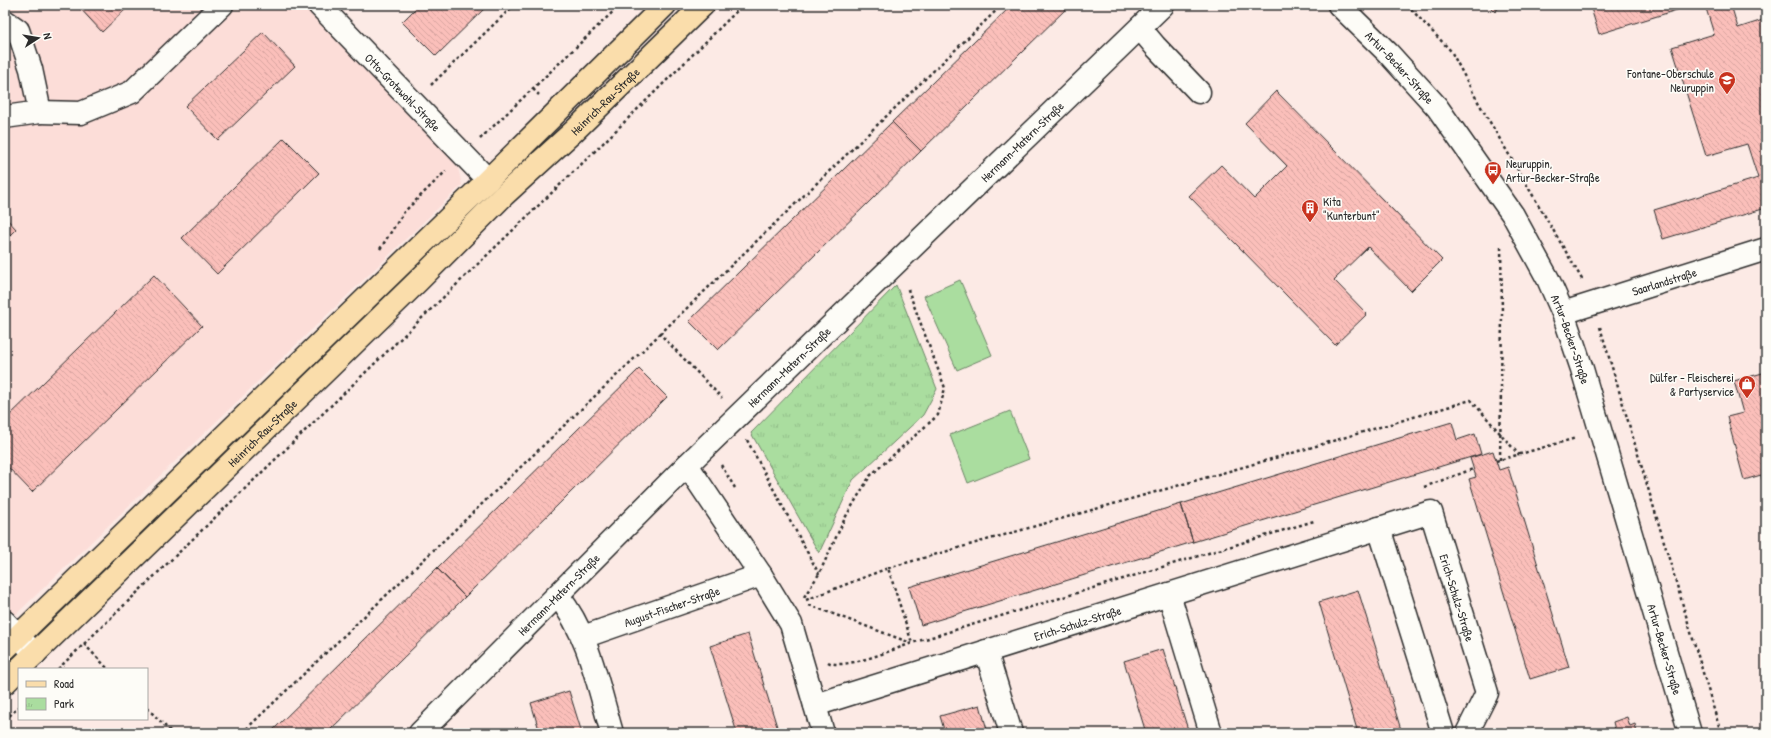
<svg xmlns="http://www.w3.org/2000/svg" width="1771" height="738" viewBox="0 0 1771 738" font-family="'Patrick Hand',sans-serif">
  <defs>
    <pattern id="park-tufts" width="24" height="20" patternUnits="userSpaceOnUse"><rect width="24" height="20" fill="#aadd9f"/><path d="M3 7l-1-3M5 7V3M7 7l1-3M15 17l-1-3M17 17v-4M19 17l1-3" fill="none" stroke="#92be89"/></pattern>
    <pattern id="building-back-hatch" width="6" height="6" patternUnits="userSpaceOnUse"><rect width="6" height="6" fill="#fbbfba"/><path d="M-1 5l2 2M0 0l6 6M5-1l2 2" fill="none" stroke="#d7a4a0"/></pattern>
  </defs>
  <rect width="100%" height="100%" fill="#fceae5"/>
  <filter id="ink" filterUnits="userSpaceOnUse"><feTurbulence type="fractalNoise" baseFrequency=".025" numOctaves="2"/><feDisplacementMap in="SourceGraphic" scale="8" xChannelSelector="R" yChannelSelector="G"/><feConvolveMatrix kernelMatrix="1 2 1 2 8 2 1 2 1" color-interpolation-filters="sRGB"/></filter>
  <g filter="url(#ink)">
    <path fill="#fcddd8" d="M 5,5 L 319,5 L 449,154 L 458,168 L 462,185 L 5,625 Z"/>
    <path fill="#aadd9f" stroke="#6a8465" d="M 960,280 L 992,355 L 957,370 L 924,296 Z
      M 1010,411 L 1029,459 L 968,483 L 950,435 Z"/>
    <path fill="url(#park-tufts)" stroke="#6a8465" d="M 896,285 L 937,389 L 923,415 L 853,480 L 819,553 L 751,433 Z"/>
    <path fill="url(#building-back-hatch)" stroke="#2b2b2b" d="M 77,5 L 130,5 L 102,32 Z
      M 419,5 L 488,5 L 436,56 L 402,22 Z
      M 1012,5 L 1070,5 L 921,151 L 892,122 Z
      M 1488,5 L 1501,5 L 1495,12 Z
      M 1590,5 L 1693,5 L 1599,34 Z
      M 1705,5 L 1731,5 L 1738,28 L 1766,19 L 1766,208 L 1663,239 L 1654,210 L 1758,178 L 1747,144 L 1706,156 L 1672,47 L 1714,34 Z
      M 263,32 L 295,66 L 218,140 L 185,106 Z
      M 1276,91 L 1442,260 L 1411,291 L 1368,247 L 1334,280 L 1367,314 L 1335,345 L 1189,196 L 1221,165 L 1254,199 L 1287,166 L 1245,123 Z
      M 892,122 L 921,151 L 718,350 L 689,321 Z
      M 284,138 L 319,173 L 217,274 L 182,238 Z
      M 5,217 L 16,229 L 5,240 Z
      M 154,275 L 202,326 L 32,492 L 5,464 L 5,420 Z
      M 639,369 L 667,397 L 465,597 L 437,568 Z
      M 1766,372 L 1766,492 L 1761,475 L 1744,480 L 1727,417 L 1743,413 L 1734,381 Z
      M 1452,422 L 1457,440 L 1475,434 L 1481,454 L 1193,542 L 1181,504 Z
      M 1493,451 L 1499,470 L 1508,467 L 1569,667 L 1530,679 L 1469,479 L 1476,477 L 1470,458 Z
      M 1181,504 L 1193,542 L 921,625 L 909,587 Z
      M 437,568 L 465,597 L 327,733 L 270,733 Z
      M 1358,590 L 1402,733 L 1358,733 L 1319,602 Z
      M 748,634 L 779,733 L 737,733 L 710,646 Z
      M 1163,649 L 1189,733 L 1146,733 L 1124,661 Z
      M 569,691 L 582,733 L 540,733 L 531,703 Z
      M 980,705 L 988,733 L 945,733 L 940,716 Z
      M 1627,717 L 1630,726 L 1635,724 L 1637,733 L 1604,733 L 1615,730 L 1613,722 Z"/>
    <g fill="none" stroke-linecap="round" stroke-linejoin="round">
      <defs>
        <g id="minor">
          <path id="s1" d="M 319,5 L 488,180"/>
          <path id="s2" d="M 1339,5 L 1388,53 L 1437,107 L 1513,215 L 1548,279 L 1563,313 L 1582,369 L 1690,733"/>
          <path d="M 5,21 L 18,30 L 31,69 L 40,112 L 81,113 L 132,92 L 222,5"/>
          <path d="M 1140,28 L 1155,46 L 1199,92"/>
          <path d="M 5,117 L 40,112"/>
          <path id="s3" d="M 1563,313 L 1766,249"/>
          <path d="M 687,465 L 761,575 L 791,624 L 823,733"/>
          <path d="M 1379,528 L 1443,733"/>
          <path d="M 1169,594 L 1211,733"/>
          <path d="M 558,596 C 589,634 598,686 612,733"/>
          <path d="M 5,622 L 35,654"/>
          <path id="s4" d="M 583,637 L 761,575"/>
          <path d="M 986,651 L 1011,733"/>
          <path id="s5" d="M 815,705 L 1431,512 L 1487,693 L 1467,733"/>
          <path id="s6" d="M 420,733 L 687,465 L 1163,5"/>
        </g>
        <g id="major">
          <path d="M 5,649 L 488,180 L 665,5"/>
          <path id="s7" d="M 19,669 L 417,282 L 504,195 L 574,131 L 703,5"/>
          <path d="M 5,683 L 19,669"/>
        </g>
      </defs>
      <use href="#minor" stroke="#2b2b2b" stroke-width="25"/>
      <use href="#major" stroke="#2b2b2b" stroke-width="25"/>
      <path stroke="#2b2b2b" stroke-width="2.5" stroke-dasharray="3 3" stroke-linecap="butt" d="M 1407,5 L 1451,51 L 1477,100 L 1583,281
        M 431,85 L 514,5
        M 533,89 L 539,95
        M 480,139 L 620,5
        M 380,249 L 404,212 L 446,171
        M 1600,327 L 1721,733
        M 660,334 L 1002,5
        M 747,440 L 819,574
        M 1500,460 L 1502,314 L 1501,246
        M 1496,461 L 1576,438
        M 721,465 L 735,488
        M 1424,487 L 1473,469
        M 888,568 L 1289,454 L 1471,400 L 1519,455
        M 804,597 L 819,574 L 845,518 L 870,476 L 938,415 L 945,388 L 907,287
        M 806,600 L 888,568 L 912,643
        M 809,605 L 911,643
        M 1762,640 L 1766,642
        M 84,644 L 108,669
        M 828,662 C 842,671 895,649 912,643 L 1314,521
        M 58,669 L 594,152 L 743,5
        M 147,708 L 172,733
        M 5,720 L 19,707
        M 242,733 L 660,334 L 722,398"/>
      <use href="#minor" stroke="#fdfcf7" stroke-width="22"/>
      <use href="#major" stroke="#faddab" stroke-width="22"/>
    </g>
  </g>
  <defs>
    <symbol id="school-pin" viewBox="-11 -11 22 30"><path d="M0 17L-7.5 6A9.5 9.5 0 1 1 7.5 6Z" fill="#c8321e" stroke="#fdfcf7"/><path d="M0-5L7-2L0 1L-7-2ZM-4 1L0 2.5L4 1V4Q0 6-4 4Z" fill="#fff"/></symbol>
    <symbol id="bus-pin" viewBox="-11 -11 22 30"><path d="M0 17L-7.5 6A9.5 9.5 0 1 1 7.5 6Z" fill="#c8321e" stroke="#fdfcf7"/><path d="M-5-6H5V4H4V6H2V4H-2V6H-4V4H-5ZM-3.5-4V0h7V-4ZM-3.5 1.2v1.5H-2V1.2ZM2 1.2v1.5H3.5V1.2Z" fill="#fff"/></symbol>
    <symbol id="building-pin" viewBox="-11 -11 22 30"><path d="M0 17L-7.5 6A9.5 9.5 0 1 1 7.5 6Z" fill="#c8321e" stroke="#fdfcf7"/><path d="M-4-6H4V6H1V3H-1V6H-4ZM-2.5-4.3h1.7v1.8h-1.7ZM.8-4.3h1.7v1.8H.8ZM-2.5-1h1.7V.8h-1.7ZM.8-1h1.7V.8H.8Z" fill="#fff"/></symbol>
    <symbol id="shop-pin" viewBox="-11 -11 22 30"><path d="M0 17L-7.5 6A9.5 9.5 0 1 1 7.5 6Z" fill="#c8321e" stroke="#fdfcf7"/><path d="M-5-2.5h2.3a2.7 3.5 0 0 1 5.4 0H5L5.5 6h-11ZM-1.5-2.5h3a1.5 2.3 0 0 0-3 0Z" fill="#fff"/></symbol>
  </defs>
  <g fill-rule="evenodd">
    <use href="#school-pin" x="1717" y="70" width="20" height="27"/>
    <use href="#bus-pin" x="1483" y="160" width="20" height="27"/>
    <use href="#building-pin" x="1300" y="198" width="20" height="27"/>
    <use href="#shop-pin" x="1737" y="374" width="20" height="27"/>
  </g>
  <g text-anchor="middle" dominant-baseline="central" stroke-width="3.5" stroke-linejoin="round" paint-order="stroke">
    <g font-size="12" fill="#2b2b2b" stroke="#fdfcf7">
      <text stroke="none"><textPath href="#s2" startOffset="87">Artur-Becker-Straße</textPath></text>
      <text stroke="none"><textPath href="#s1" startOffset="121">Otto-Grotewohl-Straße</textPath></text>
      <text stroke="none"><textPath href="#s7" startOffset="816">Heinrich-Rau-Straße</textPath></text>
      <text stroke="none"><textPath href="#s6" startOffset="844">Hermann-Matern-Straße</textPath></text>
      <text stroke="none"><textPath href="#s3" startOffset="106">Saarlandstraße</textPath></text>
      <text stroke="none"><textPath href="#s2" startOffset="411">Artur-Becker-Straße</textPath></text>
      <text stroke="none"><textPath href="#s6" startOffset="520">Hermann-Matern-Straße</textPath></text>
      <text stroke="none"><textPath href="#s7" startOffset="339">Heinrich-Rau-Straße</textPath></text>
      <text stroke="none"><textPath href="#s6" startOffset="196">Hermann-Matern-Straße</textPath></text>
      <text stroke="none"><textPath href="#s5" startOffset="735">Erich-Schulz-Straße</textPath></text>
      <text stroke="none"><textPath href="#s4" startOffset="94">August-Fischer-Straße</textPath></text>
      <text stroke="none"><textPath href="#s5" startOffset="275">Erich-Schulz-Straße</textPath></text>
      <text stroke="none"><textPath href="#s2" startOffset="735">Artur-Becker-Straße</textPath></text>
    </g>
    <g font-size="12" fill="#2b2b2b" stroke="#fdfcf7" text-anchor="end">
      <text x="1714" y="73">Fontane-Oberschule<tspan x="1714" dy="14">Neuruppin</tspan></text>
      <text x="1506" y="163" text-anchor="start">Neuruppin,<tspan x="1506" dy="14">Artur-Becker-Straße</tspan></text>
      <text x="1323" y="201" text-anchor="start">Kita<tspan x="1323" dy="14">"Kunterbunt"</tspan></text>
      <text x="1734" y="377">Dülfer - Fleischerei<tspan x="1734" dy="14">&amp; Partyservice</tspan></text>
    </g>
  </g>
  <rect width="1771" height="738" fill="none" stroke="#fdfcf7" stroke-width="20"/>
  <rect x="10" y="10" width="1751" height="718" fill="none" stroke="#2b2b2b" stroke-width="1.5" filter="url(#ink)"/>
  <rect x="18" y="668" width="130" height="52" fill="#fdfcf7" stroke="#a9a8a5"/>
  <rect x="26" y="681" width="20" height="6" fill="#faddab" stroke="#a9a8a5"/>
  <text x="54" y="688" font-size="12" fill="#2b2b2b">Road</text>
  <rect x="26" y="698" width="20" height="12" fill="url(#park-tufts)" stroke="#a9a8a5"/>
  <text x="54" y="708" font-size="12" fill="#2b2b2b">Park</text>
  <g transform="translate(38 38) rotate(78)" stroke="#fdfcf7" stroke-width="3" paint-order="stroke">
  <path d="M0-3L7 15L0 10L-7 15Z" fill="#2b2b2b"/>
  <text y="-6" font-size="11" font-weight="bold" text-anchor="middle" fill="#2b2b2b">N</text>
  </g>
</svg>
